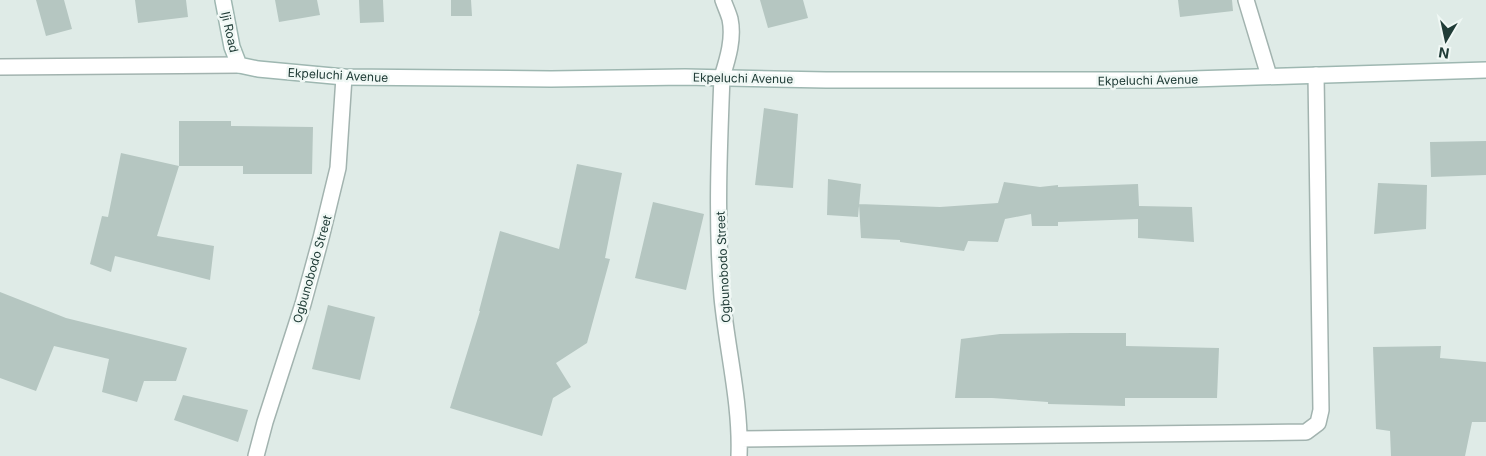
<svg xmlns="http://www.w3.org/2000/svg" width="1486" height="456" viewBox="0 0 1486 456" font-family="Inter,sans-serif">
  <rect width="100%" height="100%" fill="#dfebe7"/>
  <path fill="#b5c6c1" d="M 36,0 L 64,0 L 72,29 L 46,36 Z
    M 135,0 L 186,0 L 188,17 L 138,23 Z
    M 275,0 L 317,0 L 320,15 L 279,22 Z
    M 359,0 L 383,0 L 384,22 L 360,23 Z
    M 451,0 L 471,0 L 472,16 L 451,16 Z
    M 760,0 L 803,0 L 808,18 L 768,28 Z
    M 1178,0 L 1232,0 L 1233,11 L 1180,17 Z
    M 764,108 L 798,114 L 793,188 L 755,185 Z
    M 179,121 L 231,121 L 231,126 L 313,127 L 312,174 L 243,174 L 243,166 L 179,166 Z
    M 1486,141 L 1486,175 L 1431,177 L 1430,142 Z
    M 121,153 L 179,166 L 157,236 L 214,246 L 210,280 L 115,256 L 111,272 L 90,264 L 102,216 L 108,217 Z
    M 577,164 L 622,173 L 605,258 L 610,259 L 587,343 L 556,363 L 571,387 L 553,398 L 542,436 L 450,408 L 480,311 L 479,311 L 500,231 L 559,249 Z
    M 828,179 L 861,184 L 858,217 L 827,215 Z
    M 1004,182 L 1040,187 L 1058,185 L 1058,187 L 1138,184 L 1139,206 L 1192,207 L 1194,242 L 1138,238 L 1138,219 L 1058,222 L 1058,226 L 1032,226 L 1031,214 L 1005,219 L 998,242 L 968,241 L 964,251 L 900,242 L 900,240 L 861,238 L 859,204 L 940,207 L 998,203 Z
    M 1378,183 L 1427,185 L 1426,229 L 1374,234 Z
    M 653,202 L 704,214 L 686,290 L 635,278 Z
    M 0,292 L 66,318 L 187,348 L 176,381 L 144,381 L 137,402 L 102,392 L 109,359 L 54,346 L 36,391 L 0,378 Z
    M 328,305 L 375,317 L 360,380 L 312,369 Z
    M 1072,333 L 1126,333 L 1126,346 L 1219,348 L 1217,398 L 1125,398 L 1125,406 L 1048,404 L 1048,402 L 992,398 L 955,398 L 961,339 L 1000,334 Z
    M 1441,346 L 1440,358 L 1486,362 L 1486,422 L 1472,422 L 1465,456 L 1391,456 L 1390,431 L 1376,429 L 1373,347 Z
    M 183,395 L 248,410 L 238,442 L 174,420 Z"/>
  <g fill="none" stroke-linecap="round" stroke-linejoin="round">
    <defs>
      <path id="street" d="M 723,0 C 725,6 728,12 730,19 C 734,38 728,58 722,77 C 719,150 716,224 722,297 C 727,350 741,403 739,456
        M 1246,0 L 1269,76
        M 0,67 L 239,65
        M 740,439 L 1306,432 L 1318,423 L 1321,410 L 1316,75
        M 256,456 L 265,422 L 303,304 L 321,238 L 338,168 L 344,77"/>
      <path id="secondary" d="M 223,0 L 232,47 L 239,65 L 258,69 L 344,77 L 551,79 L 685,77 L 826,80 L 1160,80 L 1486,70"/>
    </defs>
    <use href="#street" stroke="#a2b3af" stroke-width="18"/>
    <use href="#secondary" stroke="#9eb7b1" stroke-width="18"/>
    <use href="#street" stroke="#fff" stroke-width="15"/>
    <use href="#secondary" stroke="#fff" stroke-width="15"/>
  </g>
  <g text-anchor="middle" dominant-baseline="central" stroke-width="5" stroke-linejoin="round" paint-order="stroke">
    <g font-size="12" fill="#203c37" stroke="#f0f8f5">
      <text transform="translate(230 32) rotate(77)">Iji Road</text>
      <text transform="translate(338 75) rotate(3)">Ekpeluchi Avenue</text>
      <text transform="translate(743 78) rotate(1)">Ekpeluchi Avenue</text>
      <text transform="translate(1148 80) rotate(-1)">Ekpeluchi Avenue</text>
      <text transform="translate(723 267) rotate(-93)">Ogbunobodo Street</text>
      <text transform="translate(312 269) rotate(-74)">Ogbunobodo Street</text>
    </g>
  </g>
  <g transform="translate(1446 40) rotate(189)" stroke="#f0f8f5" stroke-width="4" paint-order="stroke">
  <path d="M0-4L9 19L0 12L-9 19Z" fill="#203c37"/>
  <text y="-8" font-size="14" font-weight="bold" text-anchor="middle" fill="#203c37">N</text>
  </g>
</svg>
